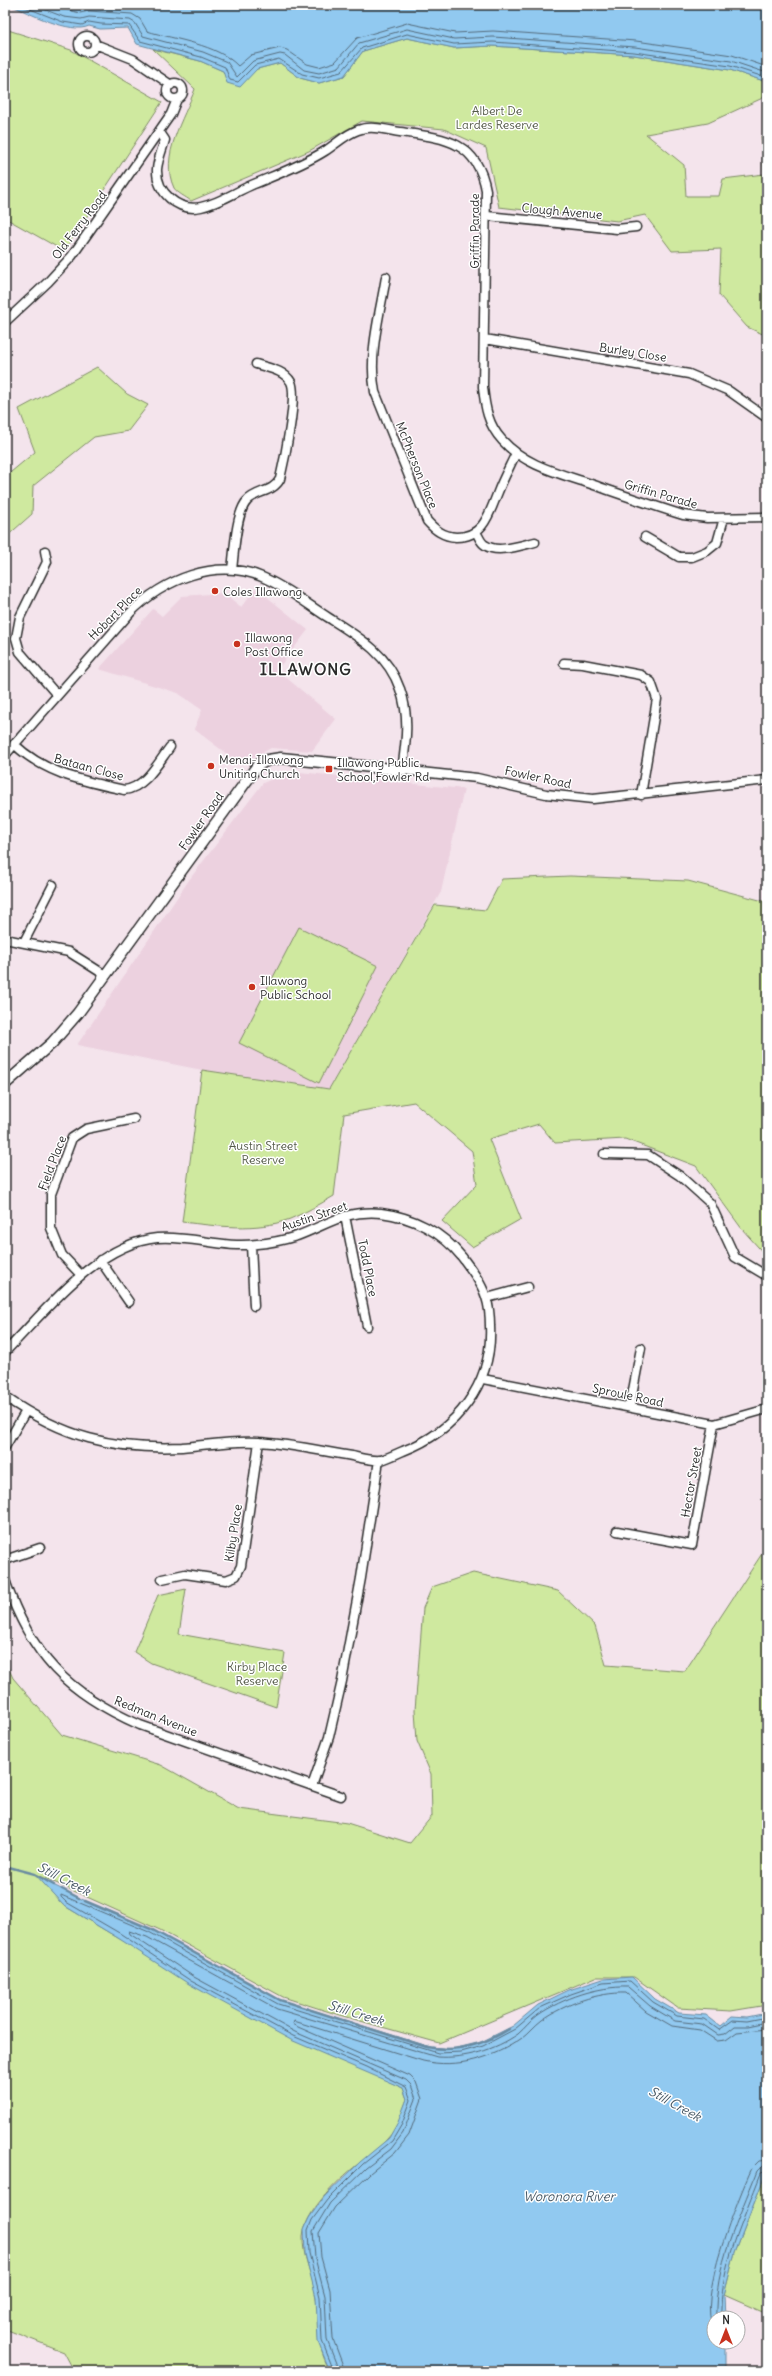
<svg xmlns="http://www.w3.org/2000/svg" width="772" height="2376" viewBox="0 0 772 2376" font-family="Delius,sans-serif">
  <rect width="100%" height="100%" fill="#f4e4ec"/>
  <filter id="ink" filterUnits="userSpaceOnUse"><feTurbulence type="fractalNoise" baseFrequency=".025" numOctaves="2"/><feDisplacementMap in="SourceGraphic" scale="8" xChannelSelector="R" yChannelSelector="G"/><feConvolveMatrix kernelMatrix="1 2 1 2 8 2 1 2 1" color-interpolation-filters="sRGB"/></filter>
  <g filter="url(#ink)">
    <path fill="#ecd1df" d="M 256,588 L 308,630 L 277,670 L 336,719 L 312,751 L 271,748 L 240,764 L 194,729 L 202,710 L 178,693 L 99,669 L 153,609 L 162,616 L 182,596 L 224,593 L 241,607 Z
      M 290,771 L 464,789 L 441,892 L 329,1089 L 202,1070 L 77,1045 L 189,880 L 263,783 Z"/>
    <path fill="#cfe99f" stroke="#7d8a65" d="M 5,29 L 71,50 L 162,102 L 64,251 L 5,218 Z
      M 407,38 L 454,48 L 492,46 L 634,55 L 730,70 L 767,82 L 767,96 L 708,123 L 646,134 L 684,165 L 686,196 L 719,196 L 723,179 L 764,174 L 761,136 L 767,134 L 767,336 L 747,327 L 719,295 L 721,249 L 672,251 L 645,215 L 617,221 L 499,207 L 486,148 L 444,129 L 362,121 L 309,151 L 191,201 C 186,197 177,193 174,188 C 159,156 184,119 195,89 L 153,49 L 200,61 L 223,71 L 257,69 L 280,63 L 300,78 L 319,83 L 344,76 L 363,51 Z
      M 97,367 L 127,394 L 148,405 L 128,431 L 94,437 L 33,486 L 32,514 L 5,538 L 5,477 L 35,452 L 19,409 Z
      M 570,876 L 688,881 L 767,902 L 767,1257 L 742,1229 L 696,1166 L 625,1139 L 555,1143 L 539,1124 L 489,1139 L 521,1219 L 472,1247 L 442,1221 L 477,1184 L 472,1151 L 414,1102 L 344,1114 L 334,1196 C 320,1204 305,1213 290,1219 C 256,1232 217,1226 182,1222 L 202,1070 L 329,1089 L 435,905 L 486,910 L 502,879 Z
      M 299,927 L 378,966 L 319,1083 L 239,1043 Z
      M 767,1546 L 767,2005 L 731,2011 L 678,2008 L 634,1977 L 596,1977 L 439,2043 L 339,2015 L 283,1997 L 160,1930 L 36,1874 L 63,1905 L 118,1938 L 364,2070 L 403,2088 L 407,2099 C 402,2113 398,2128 387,2139 C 380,2148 370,2154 362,2161 C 342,2176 305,2210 303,2236 C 302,2256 312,2273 315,2292 C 321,2325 313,2339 330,2371 L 74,2371 L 64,2352 L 5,2329 L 5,1661 L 13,1678 L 62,1735 L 161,1765 L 239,1809 L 347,1823 L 410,1843 L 432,1816 L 431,1774 L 417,1741 L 415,1710 L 423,1608 L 432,1587 L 473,1573 L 558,1591 L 595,1626 L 606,1665 L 685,1671 Z
      M 186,1589 L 179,1634 L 285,1653 L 276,1707 L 151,1663 L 134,1652 L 158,1595 Z
      M 767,2170 L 767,2314 L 724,2295 L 735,2252 Z"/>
    <path fill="#91c9f0" stroke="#688aa1" d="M 10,5 L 767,5 L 767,82 L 730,70 L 634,55 L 492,46 L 454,48 L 407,38 L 363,51 L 344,76 L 319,83 L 300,78 L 280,63 L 257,69 L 240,87 L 227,83 L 223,71 L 200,61 L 137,44 L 128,28 L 100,29 L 89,26 C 71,35 27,12 10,5 Z
      M 35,1874 L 47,1882 L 102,1909 L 151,1929 L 280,2000 L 431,2047 L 453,2049 L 481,2042 L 513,2026 L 538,2005 L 569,1990 L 603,1979 L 632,1977 L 655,1999 L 679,2013 L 706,2015 L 720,2026 L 732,2016 L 747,2017 L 767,2013 L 767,2170 L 735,2252 L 724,2295 L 725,2318 L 714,2318 L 714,2342 L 725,2342 L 725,2371 L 330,2371 L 318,2342 L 316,2297 L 305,2254 L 304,2229 L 309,2218 L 324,2197 L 360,2162 L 389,2138 L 398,2122 L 407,2099 L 403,2088 L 291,2040 L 189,1984 L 118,1938 L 63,1905 Z"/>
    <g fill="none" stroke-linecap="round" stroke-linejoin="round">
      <path stroke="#546a7a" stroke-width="1" d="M 20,5 L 63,22 L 82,25 L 89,22 L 101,24 L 129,25 L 140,41 L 201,57 L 225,67 L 230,80 L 238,82 L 255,65 L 279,59 L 302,74 L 319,78 L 341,72 L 362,48 L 407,34 L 454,44 L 493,42 L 634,52 L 730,66 L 767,78
        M 33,5 L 64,17 L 81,19 L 89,17 L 130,20 L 135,23 L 143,36 L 203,52 L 227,62 L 237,77 L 253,61 L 280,54 L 285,55 L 304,70 L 319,73 L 339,67 L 359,43 L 407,29 L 454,39 L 493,37 L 635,47 L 731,61 L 767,73
        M 49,5 L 80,13 L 89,11 L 132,14 L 140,19 L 147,31 C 176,40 217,44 238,66 L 251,55 L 280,48 L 287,50 L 307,64 L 319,67 L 335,62 L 357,38 L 407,23 L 455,33 L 493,31 L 636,41 L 732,55 L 767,67
        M 716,2318 C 714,2267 739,2218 757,2171 L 761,2167 L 767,2166
        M 721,2318 C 719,2268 744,2219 761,2173 L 767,2171
        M 714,2328 C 695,2303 739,2196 752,2168 L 759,2161 L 767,2160
        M 334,2371 L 322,2341 L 320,2297 L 309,2253 L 308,2230 L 312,2220 L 327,2200 L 363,2164 L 392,2141 L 402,2124 L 411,2100 L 406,2087 L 366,2067 L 293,2036 L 191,1981 L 121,1934 L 66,1902 L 61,1897 L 61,1895 L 149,1932 L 278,2004 L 438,2053 L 461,2052 L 483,2046 L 515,2029 L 540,2008 L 571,1994 L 603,1983 L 630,1981 L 653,2002 L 677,2016 L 704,2019 L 719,2030 L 733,2020 L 747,2021 L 767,2017
        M 339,2371 L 327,2340 L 325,2296 L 315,2258 L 313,2231 L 330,2203 L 366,2168 L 391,2149 L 403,2133 L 416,2099 L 411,2085 L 406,2080 L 295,2032 L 194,1977 L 130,1934 L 129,1931 L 147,1937 L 277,2009 L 437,2057 C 465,2059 495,2050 518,2034 C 525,2028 531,2020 538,2015 C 563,1998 598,1986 628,1987 L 650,2006 L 675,2021 L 702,2024 L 718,2035 L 725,2034 L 735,2026 L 748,2026 L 767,2022
        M 345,2371 L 333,2339 L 330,2290 L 321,2257 L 319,2233 L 335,2207 L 370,2173 L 395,2153 L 409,2135 L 422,2099 L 416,2082 L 410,2076 L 298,2027 L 293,2024 L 294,2021 L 423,2061 C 457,2069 494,2058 522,2038 C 529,2033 535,2025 542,2020 C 565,2004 598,1992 626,1993 L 646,2011 L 672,2026 L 700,2030 L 717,2041 L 726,2040 L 737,2032 L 767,2029"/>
      <path stroke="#688aa1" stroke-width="2.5" d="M 5,1866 L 35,1874 L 54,1885
        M 62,1889 L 79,1898
        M 85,1901 L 151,1929 L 280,2000 L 427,2047 C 456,2053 485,2044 509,2029"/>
      <defs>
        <path id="minor" d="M79 44a8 8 0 1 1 16 0a8 8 0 1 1-16 0Z
          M 95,44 L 133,59 L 171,85
          M167 91a8 8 0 1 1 16 0a8 8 0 1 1-16 0Z
          M 159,131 L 165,140 C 162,150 158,159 157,169 C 156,192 178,212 201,207 C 220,203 237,191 254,184 C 278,174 303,165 325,151 C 336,144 346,134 358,130 C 371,125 387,130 400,132 C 443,138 477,140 486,190 L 483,387 C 485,407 488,425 502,440 C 524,465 558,473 588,483 C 620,494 651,505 683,515 L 707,518 L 767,517
          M 487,216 L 617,229 L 636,227
          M 386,277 C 380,314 368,354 375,392 L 427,521 C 435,530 443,536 456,537 C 484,537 489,514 498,492 C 503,479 510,466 516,453
          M 5,322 L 48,282 L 72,256 L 171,114 L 177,99
          M 485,339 L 689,374 L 729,391 L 767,418
          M 476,532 C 479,537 481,543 485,545 C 497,554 522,545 535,542
          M 645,537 L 679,557 L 692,557 L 707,551 L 717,543 L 724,518
          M 45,551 L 47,562 L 20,617 L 16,638 L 20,652 L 57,695
          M 232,570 C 234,554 236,512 247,501 C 256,490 273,493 280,479 C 284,462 298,396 291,382 C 284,370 268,368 256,364
          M 564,663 L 583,664 L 641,675 L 651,682 L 657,699 L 641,795
          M 14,744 C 45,774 84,781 124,790 C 145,788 158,763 170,747
          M 5,755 L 130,613 C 163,580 216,557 262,577 C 286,587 307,604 329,618 C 359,637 388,654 400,689 C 410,716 406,742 402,770 L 477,778 L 546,794 L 593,799 L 767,780
          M 5,939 L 69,952 L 105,975
          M 24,942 L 53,885
          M 604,1154 L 648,1155 L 680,1176 L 710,1203 L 735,1257 L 767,1276
          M 345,1216 L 367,1326
          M 251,1245 L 254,1306
          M 100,1260 L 129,1302
          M 81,1275 L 62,1255 L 51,1228 L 51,1194 L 72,1138 L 86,1129 L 134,1119
          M 487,1298 L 528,1287
          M 5,1352 C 46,1311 96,1244 157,1238 C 191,1235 224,1249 257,1244 C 271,1243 284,1240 297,1236 C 329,1224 344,1210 381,1213 C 413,1217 442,1232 462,1257 C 471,1269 481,1282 486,1297 C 489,1306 490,1316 490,1326 C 493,1384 456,1431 403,1451 C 396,1454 388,1458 381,1460 C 372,1461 361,1458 352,1456 C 321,1451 290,1444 259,1442 C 233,1440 208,1445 182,1447 C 112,1450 63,1437 5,1397
          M 483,1379 L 714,1424 L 767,1409
          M 630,1406 L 641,1348
          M 5,1447 L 26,1411
          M 617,1531 L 692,1545 L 714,1424
          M 5,1560 L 40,1548
          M 162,1579 L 185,1574 L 226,1580 L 236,1576 L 241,1566 L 259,1442
          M 5,1580 C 31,1656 67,1693 140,1725 L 341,1796
          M 312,1786 L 329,1737 L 342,1681 L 361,1578 L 379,1460"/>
        <path id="tertiary" d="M 5,1084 L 52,1043 L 78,1013 L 258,765 L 268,760 L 281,758 L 402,770"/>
      </defs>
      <use href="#minor" stroke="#2b2b2b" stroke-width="11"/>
      <use href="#tertiary" stroke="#2b2b2b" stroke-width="13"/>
      <use href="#minor" stroke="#fff" stroke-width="8"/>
      <use href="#tertiary" stroke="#fff" stroke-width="10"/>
    </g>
  </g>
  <g fill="#c8321e" stroke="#fff" stroke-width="1.5">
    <circle cx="215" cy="591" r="4"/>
    <circle cx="237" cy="644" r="4"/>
    <circle cx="211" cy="766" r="4"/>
    <rect x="325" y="765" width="8" height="8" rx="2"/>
    <circle cx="252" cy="987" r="4"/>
  </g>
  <g text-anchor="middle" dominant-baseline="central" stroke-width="3" stroke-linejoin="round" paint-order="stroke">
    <g font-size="12" fill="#545a48" stroke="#fff">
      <text x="497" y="110">Albert De<tspan x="497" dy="14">Lardes Reserve</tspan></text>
      <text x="263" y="1145">Austin Street<tspan x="263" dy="14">Reserve</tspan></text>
      <text x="257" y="1666">Kirby Place<tspan x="257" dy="14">Reserve</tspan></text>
    </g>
    <g font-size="12" fill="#2b2b2b" stroke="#fff">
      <text transform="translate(562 211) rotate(5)">Clough Avenue</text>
      <text transform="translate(79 225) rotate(-53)">Old Ferry Road</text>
      <text transform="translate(474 231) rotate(-90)">Griffin Parade</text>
      <text transform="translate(633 352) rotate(9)">Burley Close</text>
      <text transform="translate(417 465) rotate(68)">McPherson Place</text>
      <text transform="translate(661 494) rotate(16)">Griffin Parade</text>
      <text transform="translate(115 613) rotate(-45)">Hobart Place</text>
      <text transform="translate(89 767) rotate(15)">Bataan Close</text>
      <text transform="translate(538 777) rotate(12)">Fowler Road</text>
      <text transform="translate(201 821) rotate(-55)">Fowler Road</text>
      <text transform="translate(52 1163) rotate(-69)">Field Place</text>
      <text transform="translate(314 1216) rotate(-19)">Austin Street</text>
      <text transform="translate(368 1268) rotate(79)">Todd Place</text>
      <text transform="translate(628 1395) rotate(12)">Sproule Road</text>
      <text transform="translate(691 1482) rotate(-80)">Hector Street</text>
      <text transform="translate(233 1533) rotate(-81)">Kilby Place</text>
      <text transform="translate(156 1716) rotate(22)">Redman Avenue</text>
    </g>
    <g font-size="12" fill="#2b2b2b" stroke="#fff" text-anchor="start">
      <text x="223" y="591">Coles Illawong</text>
      <text x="245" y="637">Illawong<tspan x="245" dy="14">Post Office</tspan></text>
      <text x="219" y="759">Menai-Illawong<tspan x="219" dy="14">Uniting Church</tspan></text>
      <text x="337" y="762">Illawong Public<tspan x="337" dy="14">School,Fowler Rd</tspan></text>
      <text x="260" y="980">Illawong<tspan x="260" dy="14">Public School</tspan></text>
    </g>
    <g font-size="13" font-style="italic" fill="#4a5a66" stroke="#fff">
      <text transform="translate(64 1879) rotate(27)">Still Creek</text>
      <text transform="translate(356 2013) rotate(17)">Still Creek</text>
      <text transform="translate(675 2104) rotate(29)">Still Creek</text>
      <text x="569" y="2196">Woronora River</text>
    </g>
    <g font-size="16" font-weight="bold" letter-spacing="1" fill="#2b2b2b" stroke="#fff">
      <text x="306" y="669">ILLAWONG</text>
    </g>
  </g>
  <rect width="772" height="2376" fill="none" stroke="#fff" stroke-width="20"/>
  <rect x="10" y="10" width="752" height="2356" fill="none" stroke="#2b2b2b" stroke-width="1.5" filter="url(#ink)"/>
  <g transform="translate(726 2330)"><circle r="19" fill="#ffffff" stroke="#aaaaaa"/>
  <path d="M0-3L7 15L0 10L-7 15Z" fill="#c8321e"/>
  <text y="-6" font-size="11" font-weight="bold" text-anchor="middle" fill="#2b2b2b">N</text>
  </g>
</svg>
